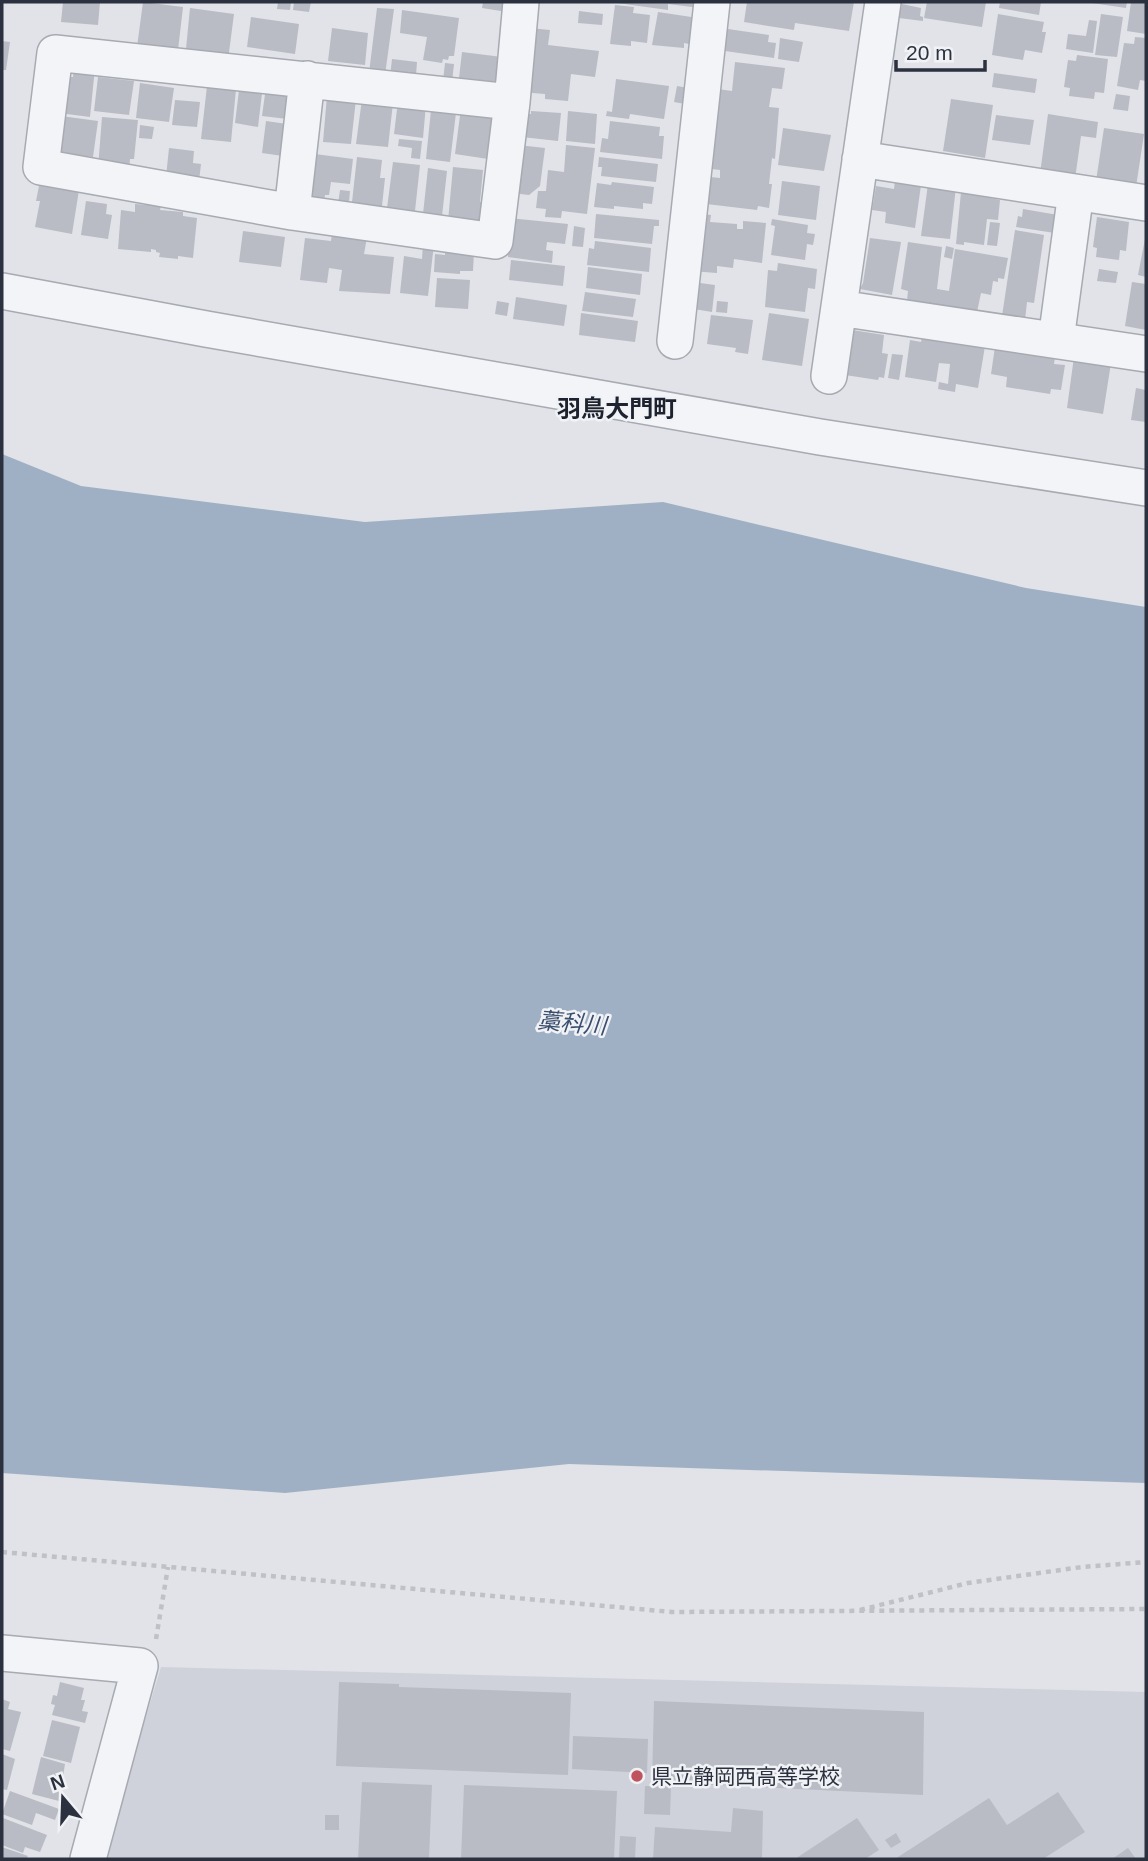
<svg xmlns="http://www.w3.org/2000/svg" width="1148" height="1861" viewBox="0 0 1148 1861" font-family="Arial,'Noto Sans JP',sans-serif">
  <rect width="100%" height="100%" fill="#e1e3e8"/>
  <path fill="#cfd2da" d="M 161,1667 L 1146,1692 L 1146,1859 L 103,1859 Z"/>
  <path fill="#a0b0c4" d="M 2,454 L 81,486 L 365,522 L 663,502 L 1026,588 L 1146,607 L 1146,1483 L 569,1464 L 285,1493 L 2,1473 Z"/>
  <path fill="#b9bcc4" d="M 63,2 L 100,2 L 98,25 L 61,22 Z
    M 143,2 L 183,7 L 178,50 L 137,47 Z
    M 278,2 L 291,2 L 290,10 L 277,9 Z
    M 294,2 L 311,2 L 309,12 L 293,10 Z
    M 483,2 L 508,2 L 507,12 L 482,8 Z
    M 617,2 L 700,2 L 700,8 L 668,4 L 668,10 L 617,3 Z
    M 747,2 L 854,2 L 849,31 L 795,23 L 794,30 L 744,22 Z
    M 927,2 L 986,2 L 982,27 L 924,18 Z
    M 1000,2 L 1041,2 L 1039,15 L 999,8 Z
    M 1092,2 L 1127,2 L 1126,8 L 1092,3 Z
    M 1131,2 L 1146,2 L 1146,34 L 1127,31 Z
    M 902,4 L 921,8 L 920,16 L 923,17 L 923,21 L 899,18 Z
    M 615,5 L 634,7 L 633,13 L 650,15 L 647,43 L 631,41 L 631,46 L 610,44 Z
    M 190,8 L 234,14 L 228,60 L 188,55 L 189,49 L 186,49 Z
    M 377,8 L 394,9 L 385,75 L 369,73 Z
    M 402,10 L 459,18 L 454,56 L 449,56 L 448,60 L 443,59 L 442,63 L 423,60 L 427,37 L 400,33 Z
    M 579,11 L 603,14 L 602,25 L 578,23 Z
    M 658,12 L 698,18 L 694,45 L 684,43 L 684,48 L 652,45 Z
    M 998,14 L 1044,22 L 1042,32 L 1046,32 L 1042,53 L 1025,50 L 1023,60 L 992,55 Z
    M 1101,14 L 1123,17 L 1117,57 L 1095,55 Z
    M 251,17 L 299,24 L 295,54 L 247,47 Z
    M 1089,20 L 1097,21 L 1093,53 L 1066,49 L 1068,34 L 1086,36 Z
    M 332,28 L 368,33 L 365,65 L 328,61 Z
    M 529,28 L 550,30 L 548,45 L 599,51 L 595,77 L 571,74 L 568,101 L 545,99 L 545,94 L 520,92 Z
    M 721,28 L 769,35 L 768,42 L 776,43 L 774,58 L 718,50 Z
    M 1135,37 L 1146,38 L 1146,81 L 1140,80 L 1138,90 L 1117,86 L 1124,43 L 1134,44 Z
    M 780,38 L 803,42 L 799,62 L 778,59 Z
    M 2,41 L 10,42 L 6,70 L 2,70 Z
    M 462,52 L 502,57 L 499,82 L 459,78 Z
    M 1077,55 L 1108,59 L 1104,93 L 1095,92 L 1094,99 L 1069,96 L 1070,88 L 1064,87 L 1068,60 L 1076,61 Z
    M 392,59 L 417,62 L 416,75 L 390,77 Z
    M 735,62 L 785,68 L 782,89 L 772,88 L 769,107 L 779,108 L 775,159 L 772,158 L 769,184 L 772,184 L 769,208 L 758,206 L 757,210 L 698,203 L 701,176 L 720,178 L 720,170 L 703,168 L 710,88 L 732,91 Z
    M 445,63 L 454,64 L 452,82 L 443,81 Z
    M 74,66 L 95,68 L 90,117 L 59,113 L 64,77 L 73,77 Z
    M 994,73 L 1037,79 L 1035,93 L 992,87 Z
    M 98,77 L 134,81 L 129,115 L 94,111 Z
    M 616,79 L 669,86 L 664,119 L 630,114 L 629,119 L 606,116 L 607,111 L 612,112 Z
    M 140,83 L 174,88 L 169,122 L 136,118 Z
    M 207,86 L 236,89 L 231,142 L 201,139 Z
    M 677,86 L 688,88 L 685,104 L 674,102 Z
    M 266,87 L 299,98 L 296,120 L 262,116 Z
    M 239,90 L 262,93 L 258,127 L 235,123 Z
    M 1116,94 L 1130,96 L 1128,111 L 1113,109 Z
    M 327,96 L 356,99 L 351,144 L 323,142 Z
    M 362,99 L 393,103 L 388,147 L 356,144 Z
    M 951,99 L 993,105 L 985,158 L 943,151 Z
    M 175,100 L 200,102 L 197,127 L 172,125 Z
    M 398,101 L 426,104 L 423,138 L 394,134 Z
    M 461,108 L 494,112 L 488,159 L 455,154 Z
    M 431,110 L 456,113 L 450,162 L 426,159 Z
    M 531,111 L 561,113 L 558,141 L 522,137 L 524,114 L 531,114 Z
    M 568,111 L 597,114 L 595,144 L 566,141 Z
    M 1048,114 L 1098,122 L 1096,138 L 1081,136 L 1075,179 L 1040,174 Z
    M 996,115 L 1034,120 L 1030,145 L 992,140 Z
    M 61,116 L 98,121 L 93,157 L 56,152 Z
    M 102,117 L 138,120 L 134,159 L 130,159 L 129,170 L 98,168 Z
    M 266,121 L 294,125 L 290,157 L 262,153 Z
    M 610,121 L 660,127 L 659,136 L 664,136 L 662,159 L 600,152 L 602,138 L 608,139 Z
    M 140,125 L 154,127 L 152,139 L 139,138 Z
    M 783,128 L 831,135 L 824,171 L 778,165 Z
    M 1104,128 L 1144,134 L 1136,187 L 1096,181 Z
    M 399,139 L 422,141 L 420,159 L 411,158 L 412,148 L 398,146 Z
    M 518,145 L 545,148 L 540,186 L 529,195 L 512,193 Z
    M 566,145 L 595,148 L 587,214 L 562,211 L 561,218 L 545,217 L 546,209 L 536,208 L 538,191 L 546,191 L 548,170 L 564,172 Z
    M 169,148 L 194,151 L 193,163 L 201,164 L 199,181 L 166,177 Z
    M 315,154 L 353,159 L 350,184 L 331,182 L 329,195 L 325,195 L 324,201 L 309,200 Z
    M 357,157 L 382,160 L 380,178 L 385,178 L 381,215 L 351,211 Z
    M 599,157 L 658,164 L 656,182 L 601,176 L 602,167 L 598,167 Z
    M 393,162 L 420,165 L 414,220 L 386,216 Z
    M 453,167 L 483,170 L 480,202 L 488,203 L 485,226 L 448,221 Z
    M 428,168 L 447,171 L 442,216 L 423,214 Z
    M 40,181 L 79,190 L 72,234 L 35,227 L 40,201 L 36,201 Z
    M 782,181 L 820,186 L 816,220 L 778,215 Z
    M 895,181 L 921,185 L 915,228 L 885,223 L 886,212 L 872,210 L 876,186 L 894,189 Z
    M 612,182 L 654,187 L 652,204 L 643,203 L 643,209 L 614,206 L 614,209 L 594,207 L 597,183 L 611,185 Z
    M 928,184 L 956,187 L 950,239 L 921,236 Z
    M 340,190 L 350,191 L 348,212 L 337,211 Z
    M 992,191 L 991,198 L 1000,200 L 998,220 L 987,219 L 984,245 L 964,242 L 964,245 L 956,244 L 961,192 Z
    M 86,201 L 107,204 L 106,214 L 112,215 L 108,239 L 81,235 Z
    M 135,204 L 161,206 L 160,210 L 183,212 L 183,216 L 197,218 L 193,258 L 178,256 L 178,259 L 159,257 L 160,253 L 156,252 L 156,250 L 151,249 L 151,252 L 118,249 L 121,210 L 135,212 Z
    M 1023,209 L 1064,216 L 1061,234 L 1016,227 L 1018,216 L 1022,217 Z
    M 697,213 L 711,215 L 710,222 L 737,224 L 737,229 L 743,229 L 743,221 L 766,223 L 762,263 L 734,259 L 733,268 L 717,266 L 717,273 L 691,271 Z
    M 596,214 L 659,220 L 659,226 L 654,226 L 652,244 L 594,238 Z
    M 1097,217 L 1129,222 L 1126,251 L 1120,250 L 1119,260 L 1096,257 L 1097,248 L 1093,247 Z
    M 509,218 L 568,224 L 565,244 L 547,242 L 546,250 L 553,251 L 552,263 L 508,257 Z
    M 772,219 L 808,225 L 807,233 L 815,234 L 813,245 L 807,244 L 805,260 L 771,255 L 775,226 L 771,225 Z
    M 990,222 L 1000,223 L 997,246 L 987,245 Z
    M 574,226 L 585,228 L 583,247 L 572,246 Z
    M 1015,230 L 1044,235 L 1034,303 L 1027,302 L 1025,320 L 1002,316 Z
    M 243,231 L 285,237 L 281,267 L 239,262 Z
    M 332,233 L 367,237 L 364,254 L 394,257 L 390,294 L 339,291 L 342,270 L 329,268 L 327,283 L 300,280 L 305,238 L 331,241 Z
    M 870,238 L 901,242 L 892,295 L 860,289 L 863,283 Z
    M 1145,239 L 1146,239 L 1146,277 L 1138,275 Z
    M 595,241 L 651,248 L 649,272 L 587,265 L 589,248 L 594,249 Z
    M 908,242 L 942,247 L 937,289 L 949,291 L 955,249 L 1008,258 L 1004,279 L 998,278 L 998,282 L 993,281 L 991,295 L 981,293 L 977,312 L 907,301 L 908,291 L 901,289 Z
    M 423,243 L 434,244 L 428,296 L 400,293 L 404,256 L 422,259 Z
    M 946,246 L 954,248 L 952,259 L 944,257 Z
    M 445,250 L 474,252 L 473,271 L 460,271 L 460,274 L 434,272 L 435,254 L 445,255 Z
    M 511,260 L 565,266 L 563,286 L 509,280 Z
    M 778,263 L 817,269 L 815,289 L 808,288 L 805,312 L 765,307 L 768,270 L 777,271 Z
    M 588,267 L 642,274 L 640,295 L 586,288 Z
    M 1099,269 L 1118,272 L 1116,283 L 1097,281 Z
    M 691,277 L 700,278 L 700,283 L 715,285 L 712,312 L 688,308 Z
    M 437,278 L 470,280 L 468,309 L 435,307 Z
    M 1132,282 L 1146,284 L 1146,330 L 1125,326 Z
    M 585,292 L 636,299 L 633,317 L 582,311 Z
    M 516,297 L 567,305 L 564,326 L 513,319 Z
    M 497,301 L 509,303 L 507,316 L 495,314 Z
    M 717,301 L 728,302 L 727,313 L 716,312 Z
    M 581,313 L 638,321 L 635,342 L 579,335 Z
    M 769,313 L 809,319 L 802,366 L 762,360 Z
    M 711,315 L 753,320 L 748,354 L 735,352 L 736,348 L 707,344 Z
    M 852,330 L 884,335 L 882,353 L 888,354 L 884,378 L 879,377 L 878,380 L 845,375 Z
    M 922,338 L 942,342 L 943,339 L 985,346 L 978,388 L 956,384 L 955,392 L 938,389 L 939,382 L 948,384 L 950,364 L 939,363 L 936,382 L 905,377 L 910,340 L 921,342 Z
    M 995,347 L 1055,357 L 1054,364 L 1065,365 L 1061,390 L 1051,389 L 1050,394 L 1006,387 L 1007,377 L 991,374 Z
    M 892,354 L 903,355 L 899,380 L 888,378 Z
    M 1074,357 L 1111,363 L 1103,414 L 1067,408 Z
    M 1136,388 L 1146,390 L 1146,422 L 1131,420 Z
    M 60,1682 L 84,1688 L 81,1700 L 85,1700 L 82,1711 L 88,1712 L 85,1723 L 52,1715 L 55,1705 L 51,1704 L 53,1695 L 57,1696 Z
    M 339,1682 L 399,1684 L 399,1687 L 571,1693 L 568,1775 L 336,1766 Z
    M 2,1699 L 10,1702 L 8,1709 L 21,1712 L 10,1751 L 2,1749 Z
    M 654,1701 L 924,1712 L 923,1795 L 652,1782 Z
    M 52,1720 L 80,1727 L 71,1763 L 43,1756 Z
    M 573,1736 L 648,1739 L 647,1773 L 572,1769 Z
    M 2,1754 L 15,1759 L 7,1790 L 2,1789 Z
    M 41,1757 L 65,1764 L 59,1801 L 32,1794 Z
    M 362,1782 L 432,1785 L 429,1859 L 358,1859 Z
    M 464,1785 L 617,1791 L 614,1859 L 461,1859 Z
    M 645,1786 L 671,1787 L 670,1815 L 644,1814 Z
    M 10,1791 L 59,1809 L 55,1820 L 36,1813 L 32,1825 L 2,1814 Z
    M 1058,1792 L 1085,1832 L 1043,1859 L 895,1859 L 989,1798 L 1007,1825 Z
    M 733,1808 L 763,1811 L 762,1859 L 653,1859 L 655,1827 L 731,1832 Z
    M 325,1815 L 339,1815 L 339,1830 L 325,1830 Z
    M 3,1818 L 47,1835 L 40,1852 L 25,1847 L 23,1853 L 2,1845 Z
    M 857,1818 L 879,1850 L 865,1859 L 795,1859 Z
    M 896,1833 L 901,1842 L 891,1848 L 885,1840 Z
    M 620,1836 L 636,1837 L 635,1859 L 619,1859 Z
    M 2,1847 L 28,1856 L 26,1859 L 2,1859 Z
    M 1128,1848 L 1136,1859 L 1112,1859 Z"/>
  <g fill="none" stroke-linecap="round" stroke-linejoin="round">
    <defs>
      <path id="street" d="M 512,102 L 55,53 L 41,167 L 292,212 L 495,241 L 512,102 L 521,2
        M 860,159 L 1146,203
        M 292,212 L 307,79
        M 2,291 L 206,329 L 820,437 L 1146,488
        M 839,308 L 1146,354
        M 1056,340 L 1076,192
        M 675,341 L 712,2
        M 829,376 L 883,2
        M 2,1653 L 140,1666 L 88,1859"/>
    </defs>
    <use href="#street" stroke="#a7aab2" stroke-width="38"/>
    <path stroke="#bfc1c7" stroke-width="4.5" stroke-dasharray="5 5" stroke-linecap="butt" d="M 2,1552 L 672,1612 L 1146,1609
      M 860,1610 L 968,1583 L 1082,1567 L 1146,1562
      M 156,1639 L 168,1567"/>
    <use href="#street" stroke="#f3f4f7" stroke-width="35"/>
  </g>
  <circle fill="#bf545f" stroke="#f0f2f6" stroke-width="2.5" cx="637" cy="1776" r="7"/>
  <g text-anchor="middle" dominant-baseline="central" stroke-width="5" stroke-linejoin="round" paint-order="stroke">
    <g font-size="21" fill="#2b313e" stroke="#f0f2f6" text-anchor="start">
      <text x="651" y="1776">県立静岡西高等学校</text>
    </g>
    <g font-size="23" font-style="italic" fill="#3a4e6d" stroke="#f0f2f6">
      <text transform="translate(572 1023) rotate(5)">藁科川</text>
    </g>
    <g font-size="24" font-weight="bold" fill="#1d222f" stroke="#f0f2f6">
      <text x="617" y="408">羽鳥大門町</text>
    </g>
  </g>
  <rect width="1148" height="1861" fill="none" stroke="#2b313e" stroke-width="7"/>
  <g transform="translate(63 1798) rotate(341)" stroke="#f0f2f6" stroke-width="5" paint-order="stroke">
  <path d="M0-5L12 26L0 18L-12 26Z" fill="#2b313e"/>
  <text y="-10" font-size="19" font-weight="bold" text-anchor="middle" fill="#2b313e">N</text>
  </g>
  <path d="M896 60v10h89v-10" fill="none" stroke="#2b313e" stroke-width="3.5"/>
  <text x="906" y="60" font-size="21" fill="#2b313e" stroke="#f0f2f6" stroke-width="5" paint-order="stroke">20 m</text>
</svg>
